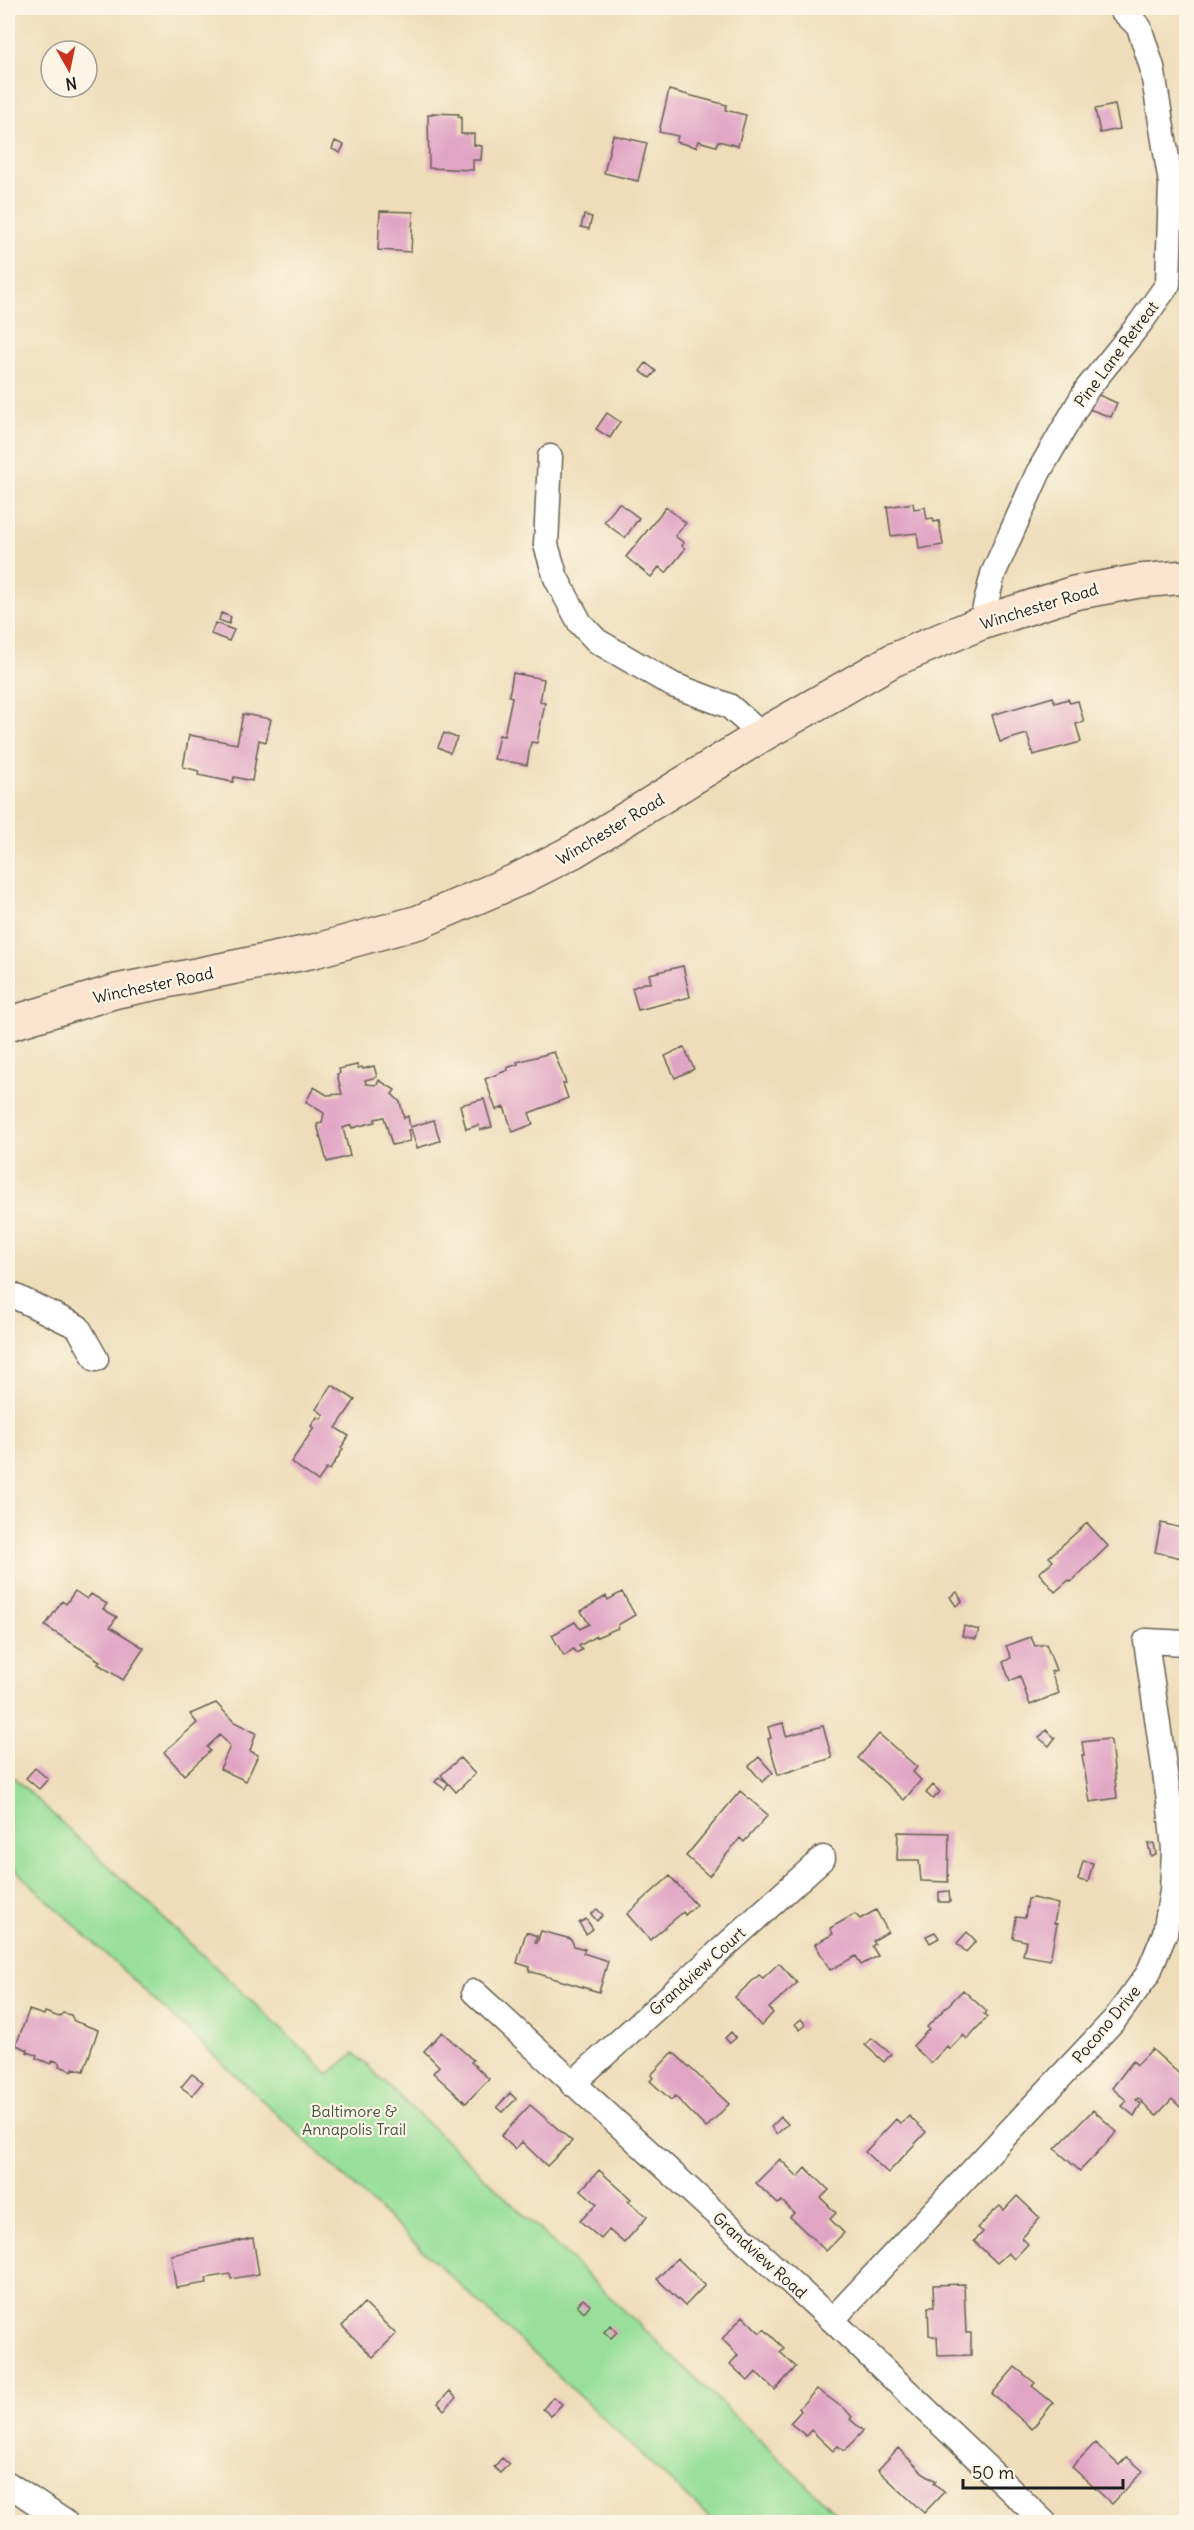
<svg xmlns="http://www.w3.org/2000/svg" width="1194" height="2530" viewBox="0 0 1194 2530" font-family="Delius,sans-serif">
  <rect width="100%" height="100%" fill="#fcf5e5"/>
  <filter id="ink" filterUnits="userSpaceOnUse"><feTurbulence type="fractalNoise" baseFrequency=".0167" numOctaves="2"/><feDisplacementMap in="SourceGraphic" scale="12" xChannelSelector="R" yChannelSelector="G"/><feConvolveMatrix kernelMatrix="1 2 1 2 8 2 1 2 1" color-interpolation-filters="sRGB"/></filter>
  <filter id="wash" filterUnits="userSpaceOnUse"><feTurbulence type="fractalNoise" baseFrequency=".008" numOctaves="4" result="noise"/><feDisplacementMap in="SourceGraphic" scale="24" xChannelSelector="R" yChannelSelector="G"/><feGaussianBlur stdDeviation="1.35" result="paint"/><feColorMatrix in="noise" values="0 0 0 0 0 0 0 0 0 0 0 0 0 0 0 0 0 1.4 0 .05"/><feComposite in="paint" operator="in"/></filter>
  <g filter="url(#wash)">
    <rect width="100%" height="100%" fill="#efddba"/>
    <path fill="#98df99" stroke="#5a7e5a" stroke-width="1.5" d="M 8,1772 L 329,2074 L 354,2053 L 846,2522 L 714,2522 L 8,1863 Z"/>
    <g id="blocks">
      <path fill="#e1a5c4" d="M 669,90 L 727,105 L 725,110 L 746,115 L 738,146 L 718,141 L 716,146 L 698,141 L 696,147 L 676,142 L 678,136 L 659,132 Z
        M 1115,105 L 1120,129 L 1100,133 L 1095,109 Z
        M 432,113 L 459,114 L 458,117 L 461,117 L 461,134 L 474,134 L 474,145 L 482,146 L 481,160 L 473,160 L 473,170 L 429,168 L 428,115 L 432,115 Z
        M 613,135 L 647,143 L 638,181 L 604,173 Z
        M 335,141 L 344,145 L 340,153 L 332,149 Z
        M 380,211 L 413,212 L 411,252 L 378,250 Z
        M 584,215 L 592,217 L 589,229 L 581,227 Z
        M 646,363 L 656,371 L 650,378 L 640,371 Z
        M 1094,393 L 1117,403 L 1111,417 L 1089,409 Z
        M 607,413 L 620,422 L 610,438 L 596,429 Z
        M 619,503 L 639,518 L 625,538 L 604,522 Z
        M 913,503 L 914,509 L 925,507 L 927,519 L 933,518 L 934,522 L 939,521 L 943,545 L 919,549 L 917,533 L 891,536 L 887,507 Z
        M 666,507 L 686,523 L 675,536 L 684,543 L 682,546 L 685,549 L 666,573 L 659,567 L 651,577 L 626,557 Z
        M 221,613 L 231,617 L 229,624 L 219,620 Z
        M 215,623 L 234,630 L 229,641 L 211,634 Z
        M 513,673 L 544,679 L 540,702 L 545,703 L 537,743 L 531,742 L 527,765 L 494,759 L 499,735 L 504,736 L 512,697 L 509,696 Z
        M 1053,697 L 1055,703 L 1068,699 L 1070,703 L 1078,701 L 1084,722 L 1076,724 L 1081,742 L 1033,755 L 1027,734 L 1000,742 L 992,715 Z
        M 243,714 L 271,719 L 266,742 L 259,740 L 252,781 L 234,777 L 233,782 L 198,775 L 199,771 L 183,767 L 189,735 L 237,744 Z
        M 444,733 L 457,738 L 450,753 L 438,747 Z
        M 683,966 L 690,997 L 638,1010 L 632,988 L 644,983 L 651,983 L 649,974 Z
        M 684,1047 L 694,1069 L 675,1078 L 665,1056 Z
        M 554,1052 L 566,1083 L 563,1084 L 568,1098 L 529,1113 L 533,1124 L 513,1132 L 504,1107 L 496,1110 L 485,1079 L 508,1070 L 507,1068 L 518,1064 L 517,1062 Z
        M 357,1065 L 358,1068 L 362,1067 L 363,1069 L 374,1066 L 377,1077 L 365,1080 L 366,1084 L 377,1085 L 379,1080 L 395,1090 L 392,1094 L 400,1102 L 404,1118 L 408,1116 L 410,1127 L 434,1120 L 440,1141 L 417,1148 L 411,1129 L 408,1130 L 410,1141 L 392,1145 L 384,1117 L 375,1119 L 375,1122 L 352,1128 L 351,1125 L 343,1128 L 350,1156 L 327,1162 L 317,1124 L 322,1123 L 324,1113 L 306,1102 L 314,1087 L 327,1095 L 342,1094 L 337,1074 L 340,1073 L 339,1069 Z
        M 484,1099 L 492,1127 L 480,1130 L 479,1125 L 466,1129 L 460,1105 Z
        M 332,1385 L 355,1400 L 336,1428 L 349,1436 L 341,1448 L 343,1449 L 330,1470 L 327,1468 L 318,1481 L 291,1462 L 314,1428 L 311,1426 L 317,1417 L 321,1419 L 324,1415 L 316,1409 Z
        M 1087,1523 L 1108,1546 L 1071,1582 L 1069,1580 L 1055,1592 L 1039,1573 L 1053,1561 L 1049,1557 Z
        M 1161,1523 L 1186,1529 L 1186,1559 L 1155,1552 Z
        M 75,1591 L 87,1599 L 91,1594 L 107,1604 L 103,1609 L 117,1617 L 110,1627 L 144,1648 L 123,1680 L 98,1664 L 100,1661 L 45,1626 L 62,1601 L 66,1604 Z
        M 622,1592 L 635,1615 L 618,1625 L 618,1628 L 597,1637 L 596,1636 L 579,1646 L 582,1650 L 576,1653 L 573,1649 L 564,1656 L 552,1635 L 575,1622 L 580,1629 L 589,1624 L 581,1611 L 606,1596 L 608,1600 Z
        M 957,1592 L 962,1601 L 956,1606 L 950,1597 Z
        M 964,1626 L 979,1630 L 976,1639 L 962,1636 Z
        M 1031,1637 L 1035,1646 L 1046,1644 L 1056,1670 L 1051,1672 L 1059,1693 L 1030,1705 L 1020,1676 L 1010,1681 L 1003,1662 L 1011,1658 L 1006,1646 Z
        M 216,1703 L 234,1722 L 256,1733 L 250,1751 L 258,1755 L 246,1781 L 220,1769 L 230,1746 L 220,1735 L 207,1747 L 210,1751 L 184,1775 L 164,1752 L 197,1723 L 190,1714 Z
        M 783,1723 L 786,1736 L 823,1726 L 832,1758 L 778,1775 L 768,1739 L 771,1738 L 768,1727 Z
        M 1046,1730 L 1055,1738 L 1049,1746 L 1039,1738 Z
        M 879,1734 L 917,1767 L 913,1772 L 921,1780 L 904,1800 L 858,1758 Z
        M 1108,1739 L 1111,1741 L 1117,1798 L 1090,1802 L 1082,1755 L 1084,1755 L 1082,1742 Z
        M 759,1757 L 773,1773 L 762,1782 L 749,1766 Z
        M 460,1758 L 475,1774 L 456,1792 L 441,1775 Z
        M 35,1768 L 48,1779 L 39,1789 L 26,1778 Z
        M 439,1777 L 448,1783 L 445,1789 L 435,1782 Z
        M 933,1785 L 940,1792 L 933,1799 L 926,1793 Z
        M 740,1791 L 768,1815 L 744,1842 L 740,1838 L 709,1876 L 686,1856 Z
        M 898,1832 L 949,1833 L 948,1882 L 921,1881 L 919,1860 L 897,1860 Z
        M 1154,1843 L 1156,1854 L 1151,1856 L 1148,1844 Z
        M 1083,1861 L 1093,1863 L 1088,1882 L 1078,1880 Z
        M 670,1876 L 696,1905 L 685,1915 L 683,1912 L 650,1940 L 627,1914 Z
        M 949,1891 L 950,1902 L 939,1902 L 939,1892 Z
        M 1033,1898 L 1058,1904 L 1054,1923 L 1057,1924 L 1050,1960 L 1023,1955 L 1026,1941 L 1013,1938 L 1016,1917 L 1025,1918 L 1028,1899 Z
        M 597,1909 L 603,1915 L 597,1921 L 591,1914 Z
        M 876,1910 L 888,1932 L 873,1941 L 875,1944 L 872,1946 L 878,1956 L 861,1965 L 856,1956 L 830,1970 L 815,1944 L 833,1934 L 830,1928 L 855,1914 L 860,1919 Z
        M 586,1919 L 593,1929 L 586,1934 L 579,1923 Z
        M 541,1931 L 571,1939 L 574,1946 L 585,1949 L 583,1953 L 608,1961 L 599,1992 L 529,1971 L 530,1967 L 517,1963 L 526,1932 L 537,1936 L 535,1943 L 537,1943 Z
        M 935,1932 L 939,1938 L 930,1943 L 926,1936 Z
        M 967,1932 L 976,1941 L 966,1952 L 957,1943 Z
        M 779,1963 L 797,1983 L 769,2008 L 773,2013 L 761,2026 L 735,1997 L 759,1975 L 763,1978 Z
        M 963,1990 L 986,2011 L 984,2014 L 987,2017 L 967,2039 L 963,2035 L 950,2049 L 947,2046 L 931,2063 L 913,2046 L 929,2029 L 927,2027 Z
        M 29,2010 L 44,2015 L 45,2012 L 59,2017 L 63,2013 L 71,2015 L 74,2021 L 98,2030 L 84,2071 L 73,2068 L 73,2071 L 59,2066 L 60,2063 L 53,2060 L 51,2064 L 36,2058 L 37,2055 L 27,2052 L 28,2050 L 16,2045 Z
        M 801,2019 L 806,2025 L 800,2030 L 795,2024 Z
        M 442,2032 L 473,2060 L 471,2062 L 489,2079 L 466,2103 L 433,2073 L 439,2066 L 424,2051 Z
        M 731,2032 L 736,2038 L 730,2043 L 725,2038 Z
        M 872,2038 L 891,2054 L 884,2062 L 865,2045 Z
        M 1152,2049 L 1186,2080 L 1186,2100 L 1180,2107 L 1172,2099 L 1156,2116 L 1138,2098 L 1136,2100 L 1141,2104 L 1134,2116 L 1122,2106 L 1127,2101 L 1112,2088 L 1133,2061 L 1137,2065 Z
        M 673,2052 L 729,2104 L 706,2128 L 675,2096 L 671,2100 L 650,2081 L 653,2078 L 651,2075 Z
        M 192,2074 L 203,2082 L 192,2095 L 181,2087 Z
        M 510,2093 L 516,2099 L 503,2112 L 497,2107 Z
        M 530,2105 L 572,2141 L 547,2166 L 522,2142 L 515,2149 L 501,2136 Z
        M 1093,2110 L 1117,2132 L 1080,2171 L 1055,2149 Z
        M 909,2116 L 926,2132 L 888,2173 L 865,2152 L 896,2119 L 901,2124 Z
        M 781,2117 L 788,2124 L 777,2134 L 771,2127 Z
        M 780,2159 L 798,2177 L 806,2168 L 829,2190 L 821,2198 L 836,2213 L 830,2219 L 844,2233 L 826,2251 L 790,2217 L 794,2213 L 782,2201 L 778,2204 L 756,2183 Z
        M 599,2170 L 631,2199 L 628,2201 L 647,2217 L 624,2243 L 609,2230 L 601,2239 L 580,2221 L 597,2204 L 581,2190 Z
        M 1017,2196 L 1040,2218 L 1022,2238 L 1028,2244 L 1014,2259 L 1008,2253 L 997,2263 L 974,2241 L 983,2232 L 978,2228 L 994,2211 L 1000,2206 L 1004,2210 Z
        M 253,2238 L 259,2274 L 231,2279 L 230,2274 L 206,2278 L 207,2283 L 176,2288 L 171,2255 Z
        M 677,2258 L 705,2285 L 685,2306 L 657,2279 Z
        M 964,2284 L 966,2333 L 971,2333 L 971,2355 L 938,2356 L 937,2337 L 929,2335 L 929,2331 L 928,2307 L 934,2307 L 933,2285 Z
        M 583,2299 L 590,2305 L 584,2312 L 577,2305 Z
        M 364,2303 L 396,2334 L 373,2357 L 342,2326 Z
        M 743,2316 L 760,2333 L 764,2329 L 784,2348 L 780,2352 L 796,2367 L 775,2390 L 756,2372 L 748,2381 L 730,2364 L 738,2355 L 722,2339 Z
        M 610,2325 L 617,2332 L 611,2338 L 604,2332 Z
        M 1015,2367 L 1035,2383 L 1032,2386 L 1053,2403 L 1032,2429 L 992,2394 Z
        M 817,2389 L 847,2411 L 852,2417 L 850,2419 L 863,2431 L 844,2451 L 838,2446 L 833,2451 L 811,2430 L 806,2436 L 790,2423 L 801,2411 L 799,2408 Z
        M 450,2391 L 456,2398 L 444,2410 L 438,2403 Z
        M 553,2397 L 562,2404 L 551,2416 L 543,2409 Z
        M 1095,2443 L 1119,2465 L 1127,2457 L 1143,2471 L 1112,2504 L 1072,2467 Z
        M 898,2448 L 922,2472 L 936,2481 L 934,2483 L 944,2492 L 924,2513 L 878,2470 Z
        M 502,2458 L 509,2464 L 500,2473 L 494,2467 Z"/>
    </g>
  </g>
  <g filter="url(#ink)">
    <use href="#blocks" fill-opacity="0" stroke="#666053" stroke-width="1.5"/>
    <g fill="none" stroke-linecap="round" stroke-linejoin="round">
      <defs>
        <path id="street" d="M 550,457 L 546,545 L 556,578 L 580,623 L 597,641 L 673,685 L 729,706 L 762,735
          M 981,623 L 993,574 L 1038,473 L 1087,389 L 1141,322 L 1168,284 L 1171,183 L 1152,67 L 1139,27 L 1120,8
          M 8,1293 L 78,1327 L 96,1359
          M 474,1992 L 832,2320 L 1044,2522
          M 572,2084 L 823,1858
          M 832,2320 L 1115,2019 L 1148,1974 L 1165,1933 L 1172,1891 L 1174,1850 L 1170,1808 L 1146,1641 L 1186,1643
          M 8,2484 L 65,2522"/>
        <path id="secondary" d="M 8,1024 L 117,991 L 314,951 L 419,922 L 517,880 L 574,851 L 762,735 L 893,660 L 981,623 L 1074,593 L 1139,581 L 1186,577"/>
      </defs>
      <use href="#street" stroke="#666053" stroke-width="27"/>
      <use href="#secondary" stroke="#666053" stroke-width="36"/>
      <use href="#street" stroke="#fff" stroke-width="24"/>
      <use href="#secondary" stroke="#fce5d0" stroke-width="33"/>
    </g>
  </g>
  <g text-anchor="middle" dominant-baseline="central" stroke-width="4.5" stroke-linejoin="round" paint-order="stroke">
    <g font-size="16" fill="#1c1c1c" stroke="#fcf5e5">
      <text transform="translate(1116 354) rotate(-53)">Pine Lane Retreat</text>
      <text transform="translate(1039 606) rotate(-17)">Winchester Road</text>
      <text transform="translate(610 829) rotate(-31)">Winchester Road</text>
      <text transform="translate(153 985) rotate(-12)">Winchester Road</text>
      <text transform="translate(697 1971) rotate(-42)">Grandview Court</text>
      <text transform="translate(1106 2024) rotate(-50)">Pocono Drive</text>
      <text transform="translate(760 2255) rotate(42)">Grandview Road</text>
    </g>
    <g font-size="16" fill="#415642" stroke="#fcf5e5">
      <text x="354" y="2111">Baltimore &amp;<tspan x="354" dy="18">Annapolis Trail</tspan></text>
    </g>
  </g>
  <rect width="1194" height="2530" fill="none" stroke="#fcf5e5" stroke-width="30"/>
  <g transform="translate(69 69) rotate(171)"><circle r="28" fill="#fcf5e5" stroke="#a29e95" stroke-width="1.5"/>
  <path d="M0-4.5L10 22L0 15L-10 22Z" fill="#c8321e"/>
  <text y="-9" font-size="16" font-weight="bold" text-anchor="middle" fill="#1c1c1c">N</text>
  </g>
  <path d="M963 2479v9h160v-9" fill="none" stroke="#1c1c1c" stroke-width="3"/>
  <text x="972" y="2479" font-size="18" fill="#1c1c1c" stroke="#fcf5e5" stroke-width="4.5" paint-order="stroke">50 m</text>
</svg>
